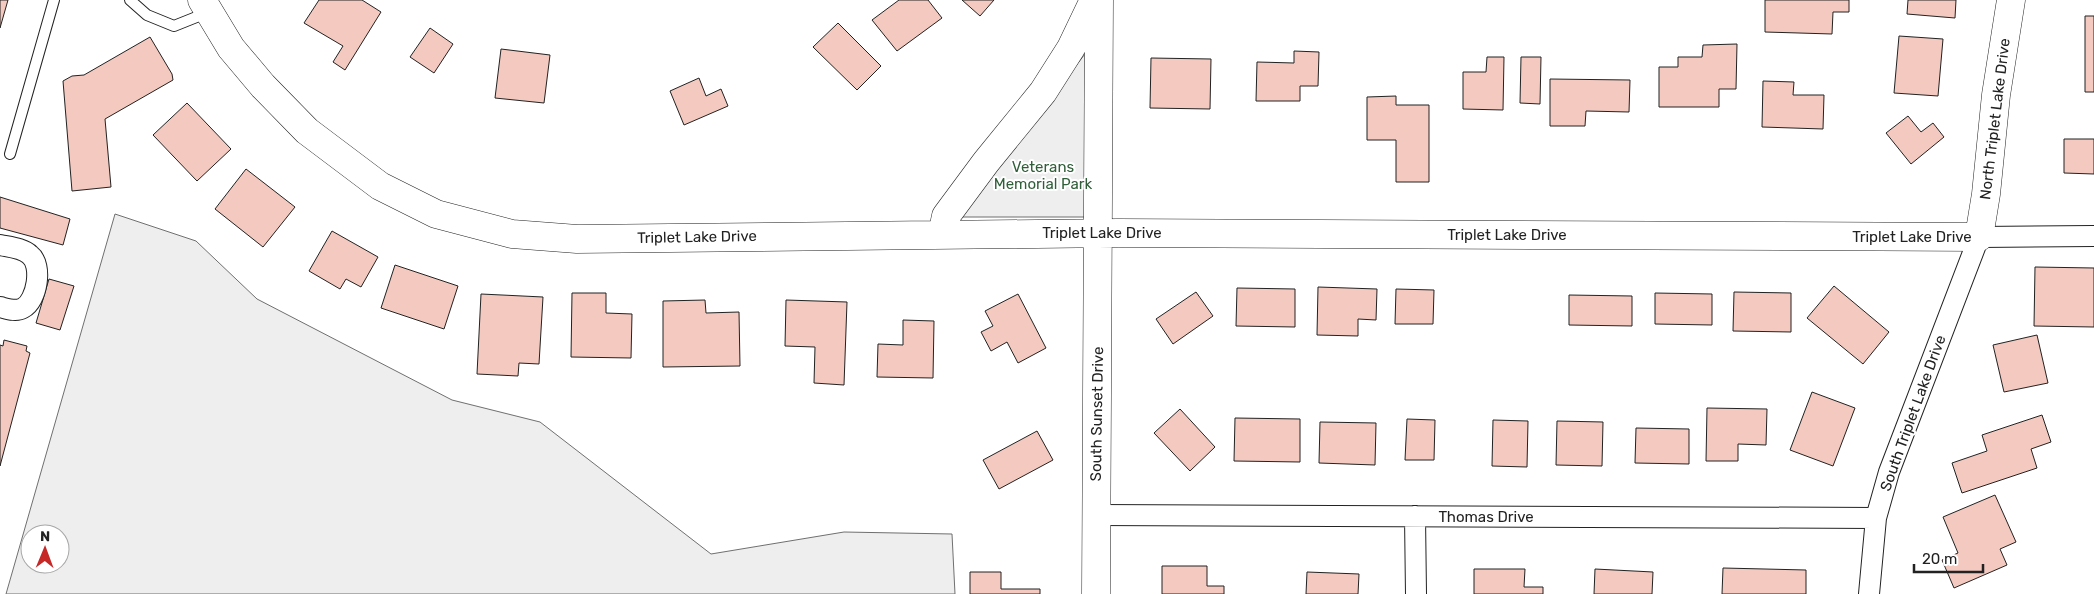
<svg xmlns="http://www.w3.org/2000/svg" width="2094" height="594" viewBox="0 0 2094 594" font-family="Rubik,sans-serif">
  <rect width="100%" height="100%" fill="#fff"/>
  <path fill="#eee" stroke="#6f6f6f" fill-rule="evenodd" d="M 1085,54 L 1085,217 L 958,217 Z
    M 115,214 L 196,241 L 257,299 L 452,400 L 540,422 L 711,554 L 844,532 L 952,534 L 955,594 L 6,594 ZM 30,534 L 60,534 L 60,564 L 30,564 Z"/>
  <path fill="#f3c9c0" stroke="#222" d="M 0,0 L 8,0 L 0,28 Z
    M 319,0 L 362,0 L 381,12 L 345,70 L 333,62 L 343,46 L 304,23 Z
    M 899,0 L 928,0 L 942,18 L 897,51 L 872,20 Z
    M 962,0 L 994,0 L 980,16 Z
    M 1765,0 L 1849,0 L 1849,12 L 1833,12 L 1832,34 L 1765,32 Z
    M 1908,0 L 1956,0 L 1955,18 L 1907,14 Z
    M 2085,16 L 2094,16 L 2094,92 L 2085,92 Z
    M 838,23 L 881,66 L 857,90 L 813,47 Z
    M 430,28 L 453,44 L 434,73 L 410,57 Z
    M 1899,36 L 1943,39 L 1938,96 L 1894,93 Z
    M 150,37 L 172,74 L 173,80 L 105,119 L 111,187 L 72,191 L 63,81 L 72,76 L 84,75 Z
    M 1737,44 L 1736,89 L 1719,89 L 1719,107 L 1659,107 L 1659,67 L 1678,67 L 1678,57 L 1702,57 L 1703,45 Z
    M 501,49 L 550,55 L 544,103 L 495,98 Z
    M 1294,51 L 1319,52 L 1318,86 L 1300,86 L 1300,101 L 1256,101 L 1257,62 L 1294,63 Z
    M 1487,57 L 1504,57 L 1503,110 L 1463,109 L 1463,72 L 1486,72 Z
    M 1521,57 L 1541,57 L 1540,104 L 1520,103 Z
    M 1151,58 L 1211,59 L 1210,109 L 1150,108 Z
    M 699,78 L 706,96 L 721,89 L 728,106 L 684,125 L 670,91 Z
    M 1550,79 L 1630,80 L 1629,112 L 1586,111 L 1585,126 L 1550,126 Z
    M 1763,81 L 1794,82 L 1793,95 L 1824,95 L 1823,129 L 1762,127 Z
    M 1396,96 L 1396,105 L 1429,105 L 1429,182 L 1396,182 L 1396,140 L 1367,140 L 1367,97 Z
    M 187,103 L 231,149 L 197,181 L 153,135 Z
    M 1908,116 L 1921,132 L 1933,123 L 1944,137 L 1911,164 L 1886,133 Z
    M 2064,139 L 2094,139 L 2094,174 L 2064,173 Z
    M 246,169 L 295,207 L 263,247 L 215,209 Z
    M 0,197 L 70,219 L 63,245 L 0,228 Z
    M 332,231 L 378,257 L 361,287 L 346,279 L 340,289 L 309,271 Z
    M 395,265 L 458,286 L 444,329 L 381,308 Z
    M 2035,267 L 2094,268 L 2094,327 L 2034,326 Z
    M 49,279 L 74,286 L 60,330 L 36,323 Z
    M 1834,286 L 1889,332 L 1863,364 L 1807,318 Z
    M 1318,287 L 1377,289 L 1376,320 L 1358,319 L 1358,336 L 1317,335 Z
    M 1237,288 L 1295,289 L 1295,327 L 1236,326 Z
    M 1396,289 L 1434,290 L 1433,324 L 1395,324 Z
    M 1196,292 L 1213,316 L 1173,344 L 1156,319 Z
    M 1734,292 L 1791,293 L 1791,332 L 1733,331 Z
    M 572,293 L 606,293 L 606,313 L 632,314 L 631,358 L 571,357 Z
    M 1655,293 L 1712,294 L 1712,325 L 1655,324 Z
    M 481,294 L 543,297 L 539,364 L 519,363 L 518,376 L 477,374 Z
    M 1018,294 L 1046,348 L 1018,363 L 1007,342 L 991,351 L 981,332 L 993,326 L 985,311 Z
    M 1569,295 L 1632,296 L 1632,326 L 1569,325 Z
    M 705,300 L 706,313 L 739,312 L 740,366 L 663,367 L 663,301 Z
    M 786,300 L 847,302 L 844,385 L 814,383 L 815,347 L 785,346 Z
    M 903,320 L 934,321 L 933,378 L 877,377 L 878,344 L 903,345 Z
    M 2037,335 L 2048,383 L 2004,392 L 1993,345 Z
    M 4,340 L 27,346 L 26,351 L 30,353 L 0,466 L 0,345 L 3,346 Z
    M 1812,392 L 1855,408 L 1833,466 L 1790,450 Z
    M 1707,408 L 1767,409 L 1766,445 L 1738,444 L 1738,461 L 1706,461 Z
    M 1180,409 L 1215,447 L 1190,471 L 1154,433 Z
    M 2042,415 L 2051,442 L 2031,449 L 2037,468 L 1962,493 L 1952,463 L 1987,451 L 1982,435 Z
    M 1235,418 L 1300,419 L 1300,462 L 1234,461 Z
    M 1407,419 L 1435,420 L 1434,460 L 1405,460 Z
    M 1493,420 L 1528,421 L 1527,467 L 1492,466 Z
    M 1557,421 L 1603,422 L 1602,466 L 1556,465 Z
    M 1320,422 L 1376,423 L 1375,465 L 1319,463 Z
    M 1636,428 L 1689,429 L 1689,464 L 1635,463 Z
    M 1037,431 L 1053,460 L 999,489 L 983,460 Z
    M 1995,495 L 2016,542 L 2000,549 L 2007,565 L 1954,588 L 1942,560 L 1958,553 L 1943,517 Z
    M 1162,566 L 1207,566 L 1207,586 L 1224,586 L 1224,594 L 1162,594 Z
    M 1723,568 L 1806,570 L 1806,594 L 1722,594 Z
    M 1474,569 L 1525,569 L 1524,587 L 1543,587 L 1543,594 L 1474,594 Z
    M 1595,569 L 1653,572 L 1652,594 L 1594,594 Z
    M 970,572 L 1001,572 L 1001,589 L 1040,589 L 1040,594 L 970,594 Z
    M 1307,572 L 1359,574 L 1358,594 L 1306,594 Z"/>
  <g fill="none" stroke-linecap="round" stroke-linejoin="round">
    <defs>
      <path id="lane" d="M 130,0 L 147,15 L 174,26 L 209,12
        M 10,154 L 54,0"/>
      <path id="street" d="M 0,245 C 9,247 23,248 30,255 C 43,265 37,301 23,308 C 16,312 8,309 0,307
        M 1096,515 L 1876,518
        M 1415,516 L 1416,594
        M 1869,594 L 1876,518 L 1889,472 L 1979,237 L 2094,236"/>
      <path id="secondary" d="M 202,0 L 231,48 L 263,86 L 307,131 L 380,186 L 436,214 L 512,234 L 577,239 L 1118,233 L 1979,237 L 1986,194 L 1996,95 L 2011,0
        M 942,235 L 946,216 L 986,162 L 1043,92 L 1071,48 L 1094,0
        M 1096,594 L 1099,0"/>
    </defs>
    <use href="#lane" stroke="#222" stroke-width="12"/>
    <use href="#street" stroke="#222" stroke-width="22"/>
    <use href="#secondary" stroke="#222" stroke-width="29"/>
    <use href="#lane" stroke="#fff" stroke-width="10"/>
    <use href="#street" stroke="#fff" stroke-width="20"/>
    <use href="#secondary" stroke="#fff" stroke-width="28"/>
  </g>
  <g text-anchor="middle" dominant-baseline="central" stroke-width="4" stroke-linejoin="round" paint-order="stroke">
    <g font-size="15" fill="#222" stroke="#fff">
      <text transform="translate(1995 119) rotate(-83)">North Triplet Lake Drive</text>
      <text x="1102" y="233">Triplet Lake Drive</text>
      <text x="1507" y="235">Triplet Lake Drive</text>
      <text transform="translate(697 237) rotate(-1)">Triplet Lake Drive</text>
      <text x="1912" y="237">Triplet Lake Drive</text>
      <text transform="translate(1913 413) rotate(-70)">South Triplet Lake Drive</text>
      <text transform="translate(1097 414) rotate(-89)">South Sunset Drive</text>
      <text x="1486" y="517">Thomas Drive</text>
    </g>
    <g font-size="15" fill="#2f5e38" stroke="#fff">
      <text x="1043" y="167">Veterans<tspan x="1043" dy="17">Memorial Park</tspan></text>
    </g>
  </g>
  <g transform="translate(45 549) rotate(1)"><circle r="24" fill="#ffffff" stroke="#a7a7a7"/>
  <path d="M0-4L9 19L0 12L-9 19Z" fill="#c62828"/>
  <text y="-8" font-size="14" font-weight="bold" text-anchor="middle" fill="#222222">N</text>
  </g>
  <path d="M1914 564v8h69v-8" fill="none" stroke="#222222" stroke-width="2.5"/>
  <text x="1922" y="564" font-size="15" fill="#222222" stroke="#ffffff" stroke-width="4" paint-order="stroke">20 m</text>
</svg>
